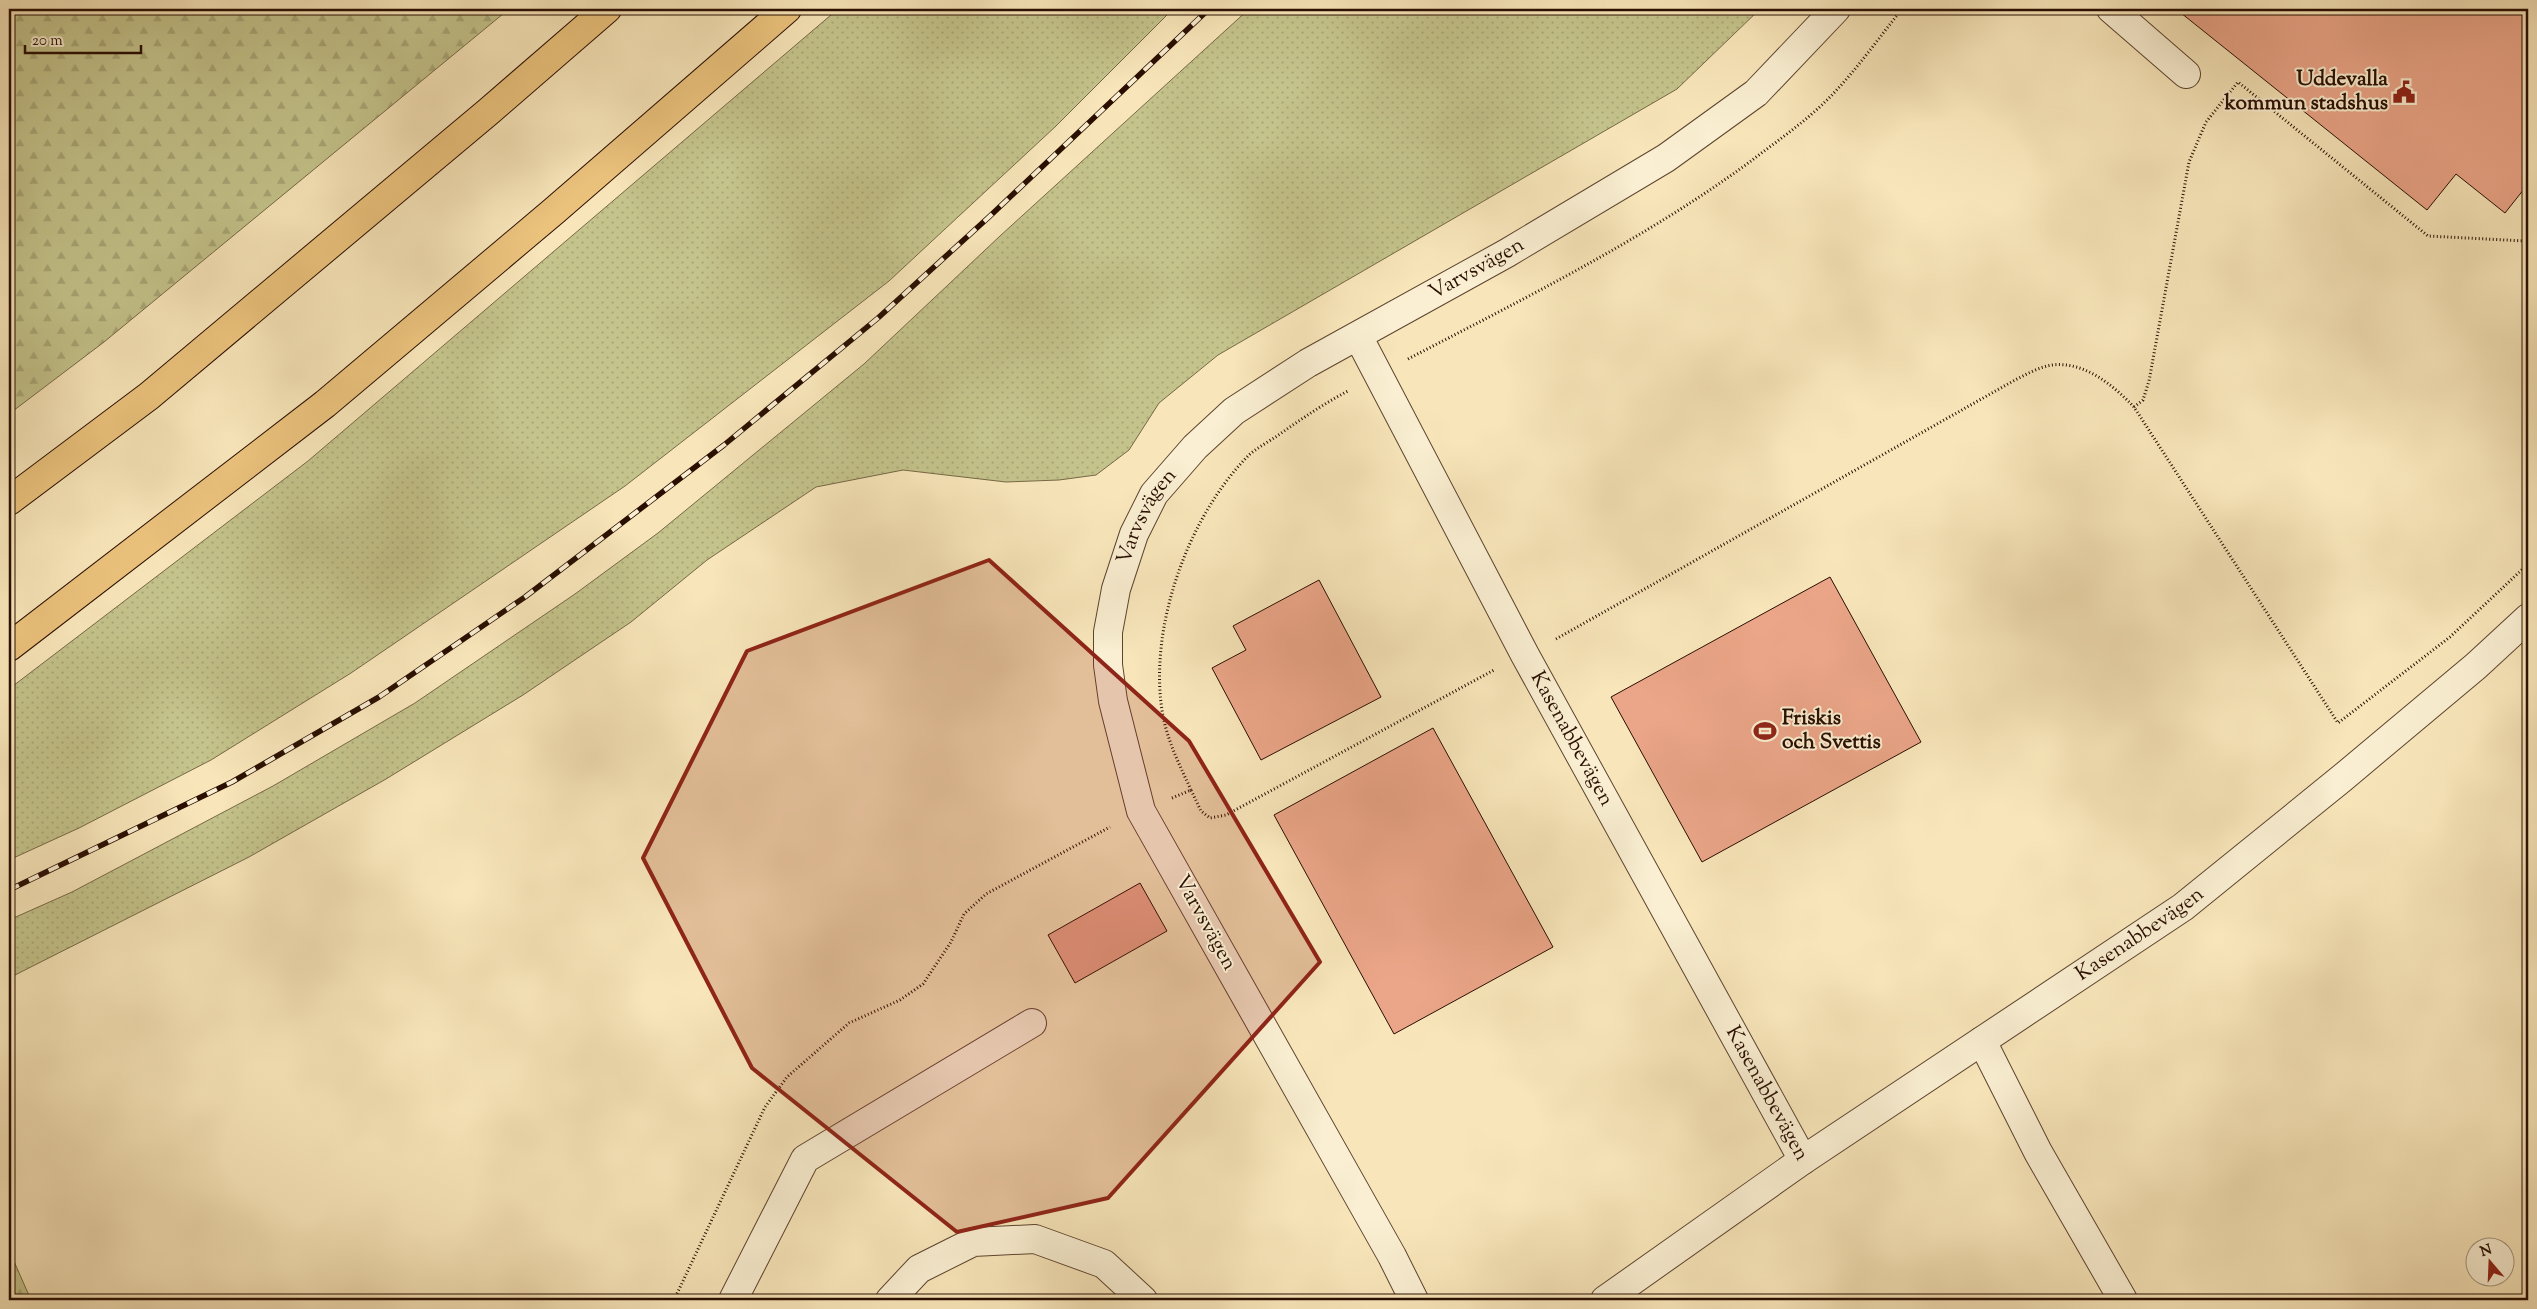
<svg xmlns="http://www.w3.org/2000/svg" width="2537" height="1309" viewBox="0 0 2537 1309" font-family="'Sorts Mill Goudy',serif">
  <defs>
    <pattern id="grass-dots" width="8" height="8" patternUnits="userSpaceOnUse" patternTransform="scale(1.25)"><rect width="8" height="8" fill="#c4c38b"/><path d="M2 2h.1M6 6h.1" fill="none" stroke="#a8a676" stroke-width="1.8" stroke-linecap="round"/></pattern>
    <pattern id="forest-firs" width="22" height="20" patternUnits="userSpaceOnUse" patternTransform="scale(1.25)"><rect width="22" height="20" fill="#c4c38b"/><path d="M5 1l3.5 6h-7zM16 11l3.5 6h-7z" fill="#a8a676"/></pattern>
  </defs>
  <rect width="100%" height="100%" fill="#f8e6ba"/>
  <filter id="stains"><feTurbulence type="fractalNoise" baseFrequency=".004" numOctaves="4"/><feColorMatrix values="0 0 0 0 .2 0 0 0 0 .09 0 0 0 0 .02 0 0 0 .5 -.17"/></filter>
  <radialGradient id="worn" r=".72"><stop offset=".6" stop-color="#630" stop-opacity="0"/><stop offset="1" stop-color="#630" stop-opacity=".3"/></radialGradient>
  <path fill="url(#grass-dots)" stroke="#766846" d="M 838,9 L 1173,9 L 1056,126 L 889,281 L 625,486 L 351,673 L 211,760 L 79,828 L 9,860 L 9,689 L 308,461 Z
    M 1249,9 L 1760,9 L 1677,89 L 1218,355 L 1159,403 L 1129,450 L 1096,475 L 1059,480 L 1006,482 L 903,470 L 816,487 L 707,560 L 631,622 L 523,695 L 386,779 L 249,857 L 9,978 L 9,920 L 72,892 L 273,786 L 415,703 L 575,594 L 658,533 L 864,364 L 1000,236 Z"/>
  <path fill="url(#forest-firs)" stroke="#766846" d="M 9,9 L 509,9 L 104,342 L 9,414 Z
    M 9,1250 L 31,1300 L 9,1300 Z"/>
  <path fill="#eba588" stroke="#290e01" d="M 2176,9 L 2528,9 L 2528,184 L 2505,213 L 2456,174 L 2427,210 Z
    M 1830,577 L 1921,742 L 1702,862 L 1611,697 Z
    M 1319,580 L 1381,697 L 1261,760 L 1212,668 L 1246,650 L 1233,626 Z
    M 1433,728 L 1553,947 L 1394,1034 L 1274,815 Z
    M 1140,883 L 1167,931 L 1075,983 L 1048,935 Z"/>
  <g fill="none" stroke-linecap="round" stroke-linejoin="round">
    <defs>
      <g id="minor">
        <path d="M 2111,9 L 2186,74"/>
        <path id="s1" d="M 1358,336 L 1525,655 L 1803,1160"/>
        <path d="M 1982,1041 L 2038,1152 L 2123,1300"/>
        <path d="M 733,1300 L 805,1159 L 1032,1023"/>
        <path d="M 890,1300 L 919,1269 L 973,1242 L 1035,1239 L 1104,1264 L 1143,1300"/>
        <path id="s2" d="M 1414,1300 L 1392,1256 L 1141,811 L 1113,701 L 1108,665 L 1108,632 L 1116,589 L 1134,534 L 1154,494 L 1195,447 L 1234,411 L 1308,363 L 1507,253 L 1666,158 L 1756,93 L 1836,9"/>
        <path id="s3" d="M 1605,1300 L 1803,1160 L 2183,907 L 2341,779 L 2476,666 L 2528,618"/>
      </g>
      <path id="highway" d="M 9,501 L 149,396 L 488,112 L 607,9
        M 9,647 L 325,404 L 554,211 L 787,9"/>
    </defs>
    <use href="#minor" stroke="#5d442f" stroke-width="30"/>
    <use href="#highway" stroke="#290e01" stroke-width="30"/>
    <path stroke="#290e01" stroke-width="3" stroke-dasharray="1 2.5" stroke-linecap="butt" d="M 1408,359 C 1525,298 1645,239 1751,161 C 1777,141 1805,122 1828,99 C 1855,72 1878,39 1902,9
      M 2134,407 L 2143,400 L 2149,381 L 2189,162 L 2206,122 L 2238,82 L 2428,236 L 2525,241 L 2528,237
      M 1556,639 L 2015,380 C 2027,374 2039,367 2052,365 C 2084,361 2113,385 2134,407 L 2338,723 L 2450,637 L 2528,564
      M 1191,790 C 1180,766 1168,742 1163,716 C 1147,630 1188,516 1249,455 C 1257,448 1268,442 1277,436 C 1300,420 1323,404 1348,391
      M 1172,798 L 1191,790 L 1201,811 L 1210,818 L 1226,815 L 1494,670
      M 674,1300 L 765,1107 L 787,1077 L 849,1023 L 900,1000 L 923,984 L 951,942 L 964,914 L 986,894 L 1110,827"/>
    <use href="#minor" stroke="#faefd2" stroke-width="28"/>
    <use href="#highway" stroke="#ecc37d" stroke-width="28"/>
    <defs>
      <path id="rail" d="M 9,890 L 232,782 L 379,697 L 525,597 L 724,445 L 878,318 L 990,216 L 1209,9"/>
    </defs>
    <use href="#rail" stroke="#290e01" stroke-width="5.5"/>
    <use href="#rail" stroke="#faefd2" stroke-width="4" stroke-dasharray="11" stroke-linecap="butt"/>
  </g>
  <path fill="#8f2418" fill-opacity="0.2" stroke="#8f2418" stroke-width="4" stroke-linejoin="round" d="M 989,560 L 1189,741 L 1320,962 L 1108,1198 L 957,1232 L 752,1068 L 643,858 L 747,651 Z"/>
  <defs>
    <symbol id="civic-bare" viewBox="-9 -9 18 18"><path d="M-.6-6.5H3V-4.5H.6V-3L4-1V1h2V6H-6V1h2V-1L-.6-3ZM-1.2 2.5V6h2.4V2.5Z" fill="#8f2418" stroke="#faefd2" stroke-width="2.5" paint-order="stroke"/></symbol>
    <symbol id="stadium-bare" viewBox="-9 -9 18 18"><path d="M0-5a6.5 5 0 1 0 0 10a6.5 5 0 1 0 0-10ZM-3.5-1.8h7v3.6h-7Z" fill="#8f2418" stroke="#faefd2" stroke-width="2.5" paint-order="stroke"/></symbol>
  </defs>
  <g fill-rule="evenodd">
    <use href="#civic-bare" x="2388" y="76" width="32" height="32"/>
    <use href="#stadium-bare" x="1749" y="715" width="32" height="32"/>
  </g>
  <g text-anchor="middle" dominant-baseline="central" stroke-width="4" stroke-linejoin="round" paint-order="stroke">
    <g font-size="21" font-weight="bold" fill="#290e01" stroke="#faefd2" text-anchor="end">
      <text x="2388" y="80">Uddevalla<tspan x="2388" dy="24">kommun stadshus</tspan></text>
      <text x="1782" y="719" text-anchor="start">Friskis<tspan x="1782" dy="24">och Svettis</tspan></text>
    </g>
    <g font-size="21" fill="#290e01" stroke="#faefd2">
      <text stroke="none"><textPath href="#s2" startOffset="1286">Varvsvägen</textPath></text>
      <text stroke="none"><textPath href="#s2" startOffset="866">Varvsvägen</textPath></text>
      <text stroke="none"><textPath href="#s1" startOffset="456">Kasenabbevägen</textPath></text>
      <text transform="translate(1205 923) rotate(61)">Varvsvägen</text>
      <text stroke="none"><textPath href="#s3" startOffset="648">Kasenabbevägen</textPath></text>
      <text stroke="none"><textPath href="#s1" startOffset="861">Kasenabbevägen</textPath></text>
    </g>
  </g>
  <rect width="2537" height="1309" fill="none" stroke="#f8e6ba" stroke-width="30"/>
  <rect x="10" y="10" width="2517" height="1289" fill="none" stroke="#290e01" stroke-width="2.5"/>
  <rect x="15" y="15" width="2507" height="1279" fill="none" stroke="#290e01"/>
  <g transform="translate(2490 1262) rotate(341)"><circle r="24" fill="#faefd2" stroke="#a6957e"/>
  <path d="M0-4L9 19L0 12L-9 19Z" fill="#8f2418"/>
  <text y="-8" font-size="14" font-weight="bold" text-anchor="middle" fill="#290e01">N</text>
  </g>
  <path d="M25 45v8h116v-8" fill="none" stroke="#290e01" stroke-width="2.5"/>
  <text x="32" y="45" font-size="15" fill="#290e01" stroke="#faefd2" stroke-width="4" paint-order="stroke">20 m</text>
  <rect width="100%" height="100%" filter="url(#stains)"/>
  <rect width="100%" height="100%" fill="url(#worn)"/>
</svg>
